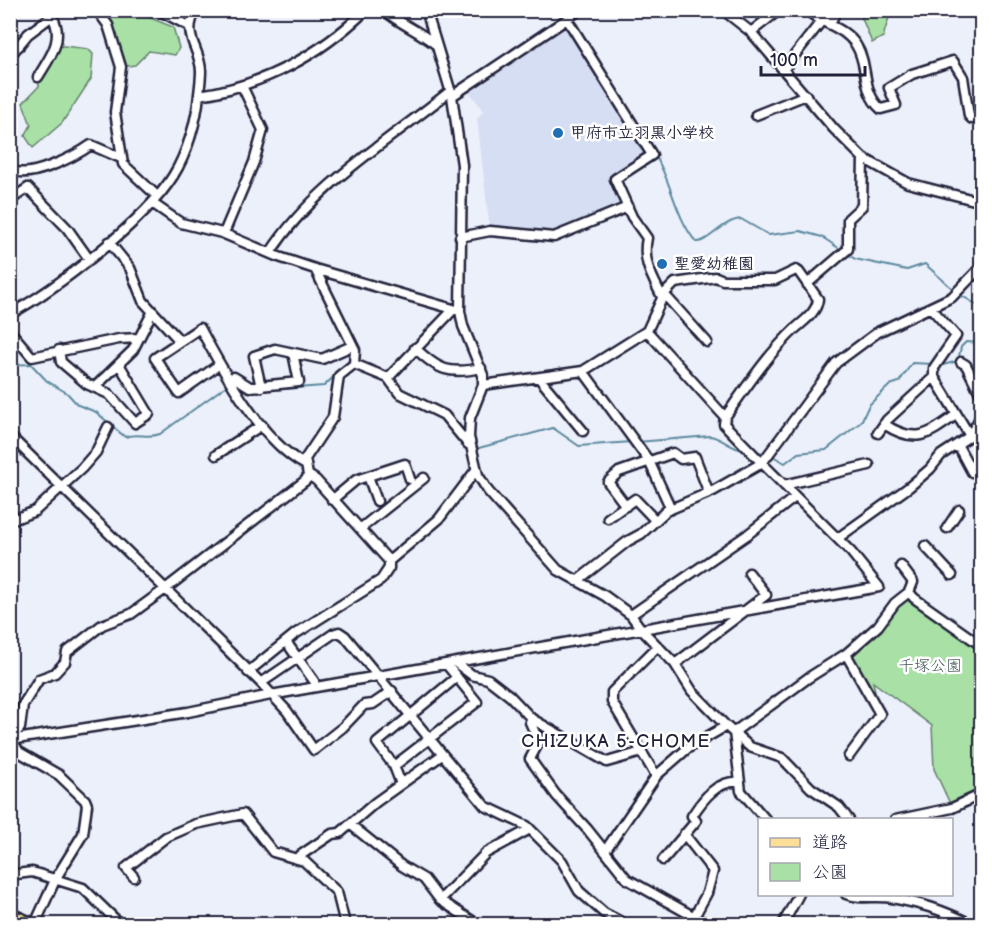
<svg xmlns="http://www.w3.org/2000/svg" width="992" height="935" viewBox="0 0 992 935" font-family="'Balsamiq Sans','Klee One',sans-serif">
  <rect width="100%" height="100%" fill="#ecf0fa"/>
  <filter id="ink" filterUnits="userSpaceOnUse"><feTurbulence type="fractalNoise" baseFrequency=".0167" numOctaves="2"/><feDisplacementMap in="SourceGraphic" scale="12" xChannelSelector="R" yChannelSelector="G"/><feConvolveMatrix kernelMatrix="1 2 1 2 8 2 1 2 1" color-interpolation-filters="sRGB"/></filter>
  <g filter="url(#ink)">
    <path fill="#d6def3" d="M 567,19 L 652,155 L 615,179 L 628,207 L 554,237 L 490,231 L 477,119 L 483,111 L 465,85 Z"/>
    <path fill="#a8e0a5" stroke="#658170" stroke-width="1.5" d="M 97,11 L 133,11 L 173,27 L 179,48 L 175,55 L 149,51 L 135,65 L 121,67 L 108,25 Z
      M 859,11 L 891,11 L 883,37 L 872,43 Z
      M 56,45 L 88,49 L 93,54 L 91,79 L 62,123 L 33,148 L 25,136 L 31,125 L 23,103 L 39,86 L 38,77 Z
      M 914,598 L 981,646 L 981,794 L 952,808 L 934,769 L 932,726 L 873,682 L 880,714 L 846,654 L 895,603 Z"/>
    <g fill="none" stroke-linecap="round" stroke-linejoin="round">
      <path stroke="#5c899f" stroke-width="2" d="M 573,19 L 615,88
        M 655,155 C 672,183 675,216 696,242 C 707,244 723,220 741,219 L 769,235 L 800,231 L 822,237 L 855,259 L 907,270 L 925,264 L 954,290
        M 959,294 L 982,308
        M 10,365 L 31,364 L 47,381 L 67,393 L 78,405 L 96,412 L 125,437 C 137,432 147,439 160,434 L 230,383
        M 939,366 L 958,361 L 961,347 L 966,342 L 982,343
        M 254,391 L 324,386 L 347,364
        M 416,397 L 443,410
        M 456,423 L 466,434
        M 637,442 L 710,436 C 723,438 729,448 744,450
        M 475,449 L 553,428 L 579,446 L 631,442
        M 755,451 L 771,455 L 785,463 L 798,453 L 826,450 L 861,422 L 869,405 L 890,385 L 899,382 L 912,363 L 934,364"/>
      <defs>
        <path id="minor" d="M 97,10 L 108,25 L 121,67 L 115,112 L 123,164 L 157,196
          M 158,10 L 189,26
          M 384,10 C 400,24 419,31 435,44
          M 426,10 L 452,96 L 462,165 L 460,311 L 463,326 L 483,375 L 483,385 L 470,418 L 469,437 L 478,475 L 488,491 L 558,570 L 605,596 L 631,615 L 641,629 L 675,664 L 692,691 L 726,726 L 750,747 L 782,758 L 811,788 L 839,807 L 849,820
          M 723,10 L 751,32 L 834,129 L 863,158 L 908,183 L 982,202
          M 808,10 C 819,24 843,25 856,45 C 869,65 861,92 881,109 L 896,105 L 889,88 L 912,74 L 953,61 L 963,77 L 969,116 L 972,119 L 982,114
          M 567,19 L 579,10
          M 830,23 L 837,10
          M 751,32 L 779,10
          M 10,39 L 19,46
          M 10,56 L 28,34 L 52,16 L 48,10
          M 783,70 L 823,19
          M 38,77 C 50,57 65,39 52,16
          M 199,95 C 263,86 320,55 366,10
          M 452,96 L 567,19 L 652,155 L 615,179 L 632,217 L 647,238 C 642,262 652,276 662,297
          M 756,115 L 806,95
          M 10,168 C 25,183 77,155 91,145 L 121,158
          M 10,200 L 28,188 L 67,228 L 89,259
          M 152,203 L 181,223 L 222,233 L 276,256 L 315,269 L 460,311
          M 224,233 L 254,162 L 263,130 L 243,88
          M 460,237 L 490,231 L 554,237 L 628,207
          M 109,242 L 130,268 L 143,301 L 180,341
          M 270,253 C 314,185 387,142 449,92
          M 315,269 L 355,350 L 354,364 L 388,378
          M 807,284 L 848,249 L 848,219 L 862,206 L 863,158
          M 664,294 L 707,342
          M 931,308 L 956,336 L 934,368 L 934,377 L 970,436
          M 453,310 L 388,378 L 399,393 L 444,415 L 468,444
          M 10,314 C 56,289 146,220 173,176 C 187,154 197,120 199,94 C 200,86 201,78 201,71 C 200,46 181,37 196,10
          M 10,331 L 32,357 L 119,339 L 139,338
          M 415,348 C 438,370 449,375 481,368
          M 59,350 L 61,362 L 87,384 L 109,394 L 135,423 L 149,414 L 119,364
          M 961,362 L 966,365 L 982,397
          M 220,364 L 179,393 L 155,358 L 200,328 C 223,371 261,441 304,464
          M 583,371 L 649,461 L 671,509
          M 228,378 L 234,377 L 250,387 L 299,382 L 293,353
          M 539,378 L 583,431
          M 483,385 L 583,371 L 647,331 L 664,294 L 675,283 L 716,277 L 723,280 L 775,280 L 796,270 L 799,272 L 818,299 C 817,312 805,320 796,328 C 768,354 747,386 725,417
          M 96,386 L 133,350 L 152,313
          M 261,387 L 254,356 L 275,349 L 322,359 L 352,346
          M 884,424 C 916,445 928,435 956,415
          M 878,433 L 887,420 L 934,377
          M 10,436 L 261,683 L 287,711 L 314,750 L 343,727 L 364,705 L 373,704 L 392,691
          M 958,446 L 972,472
          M 216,455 L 262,425
          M 308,475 L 316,480 L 389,561
          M 368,476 L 377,501
          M 784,485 L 869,465
          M 332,500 L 356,480 L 405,464 L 410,479
          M 626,506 L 608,482 L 619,472 L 673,453 L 681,459 L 695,457 L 709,493
          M 608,518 L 635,499 L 655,520
          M 10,521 L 35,511 L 82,468 L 96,452 L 108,427
          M 947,528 L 959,510
          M 360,529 L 424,478
          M 838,538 L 909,487 L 930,469 L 941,455 L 970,436 L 982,414
          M 925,546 L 952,575
          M 577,581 L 628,541 L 641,534 L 666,511 L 713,491 L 762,463 L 724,424 L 725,417 L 647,331
          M 909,592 L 914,598 L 982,646
          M 631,615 L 747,535 L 795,497
          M 287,643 L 314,681
          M 846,654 L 880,714 L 849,756
          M 456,663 L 472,675 L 488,679 L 510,696 L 532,719 L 607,762 L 642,752
          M 675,664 L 766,595 L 749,573
          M 248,672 L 295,634 L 381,580 L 389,568 L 389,561 L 439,519 L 476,470
          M 261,683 L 333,634 L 339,632 L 345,636 L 485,806 L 527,826 L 562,861 L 579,891 L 604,913 L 625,924
          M 532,719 L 530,722 L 539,742 L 530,759 L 556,795 L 588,830 L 627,879 L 707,924
          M 734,732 L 808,678 L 846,654 L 878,626 L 895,603 L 909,592 L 913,582 L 901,566
          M 734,732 L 741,791 L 766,820
          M 10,737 L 19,752 L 59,775 L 85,800 L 87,805 L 83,834 L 56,878 L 35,924
          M 11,738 L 20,728 L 23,705 L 39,679 L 55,673 L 65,662 L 67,652 L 102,625 L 131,614 L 164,590 L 306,480 L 308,475 L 305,459 L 333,417 L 339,376 L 354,364
          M 10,740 L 188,712 L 271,695 L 879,587 L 851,552 L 762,463 L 836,363 L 878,332 L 952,297 L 982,266
          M 394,766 L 477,702 L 447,665
          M 656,776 L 612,702 L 612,692 L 657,647
          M 401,784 L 394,766 L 377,743 L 457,677
          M 895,820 L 952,808 L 982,794
          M 351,825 L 402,866 L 424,879 L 440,900 L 477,924
          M 684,834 L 713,871 L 707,893 L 694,917
          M 605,851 L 657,775 L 688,748 L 726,726
          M 298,857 L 332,834 L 340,833 L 376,802 L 442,755
          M 663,860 L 696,821 L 692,816 C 703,799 717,780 740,782
          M 17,874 L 32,872 L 83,888 L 120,924
          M 134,877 L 126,868 L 166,837 L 196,824 L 243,814 L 273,852 L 304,861 L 337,892 L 345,924
          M 846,894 C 860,900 876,895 892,898 C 924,904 942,910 971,924
          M 440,900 L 486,853 L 530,829
          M 783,924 L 799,894
          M 980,924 L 982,922"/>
        <path id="major" d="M 10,914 L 33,924"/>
      </defs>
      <use href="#minor" stroke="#22223b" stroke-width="13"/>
      <use href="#major" stroke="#22223b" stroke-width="15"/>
      <use href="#minor" stroke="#fff" stroke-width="8"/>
      <use href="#major" stroke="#fcde96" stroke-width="10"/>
    </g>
  </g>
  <g fill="#1f6fb2" stroke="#fff" stroke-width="2">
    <circle cx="558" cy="133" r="6"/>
    <circle cx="662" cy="264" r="6"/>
  </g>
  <g text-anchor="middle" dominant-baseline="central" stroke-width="5" stroke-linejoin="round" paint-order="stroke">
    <g font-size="16" font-weight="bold" fill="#22223b" stroke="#fff" text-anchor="start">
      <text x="570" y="133">甲府市立羽黒小学校</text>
      <text x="674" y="264">聖愛幼稚園</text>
    </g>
    <g font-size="16" fill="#4a5b5b" stroke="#fff">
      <text x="930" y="666">千塚公園</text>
    </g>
    <g font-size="18" letter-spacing="1.5" fill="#22223b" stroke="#fff">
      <text x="616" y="741">CHIZUKA 5-CHOME</text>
    </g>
  </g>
  <rect width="992" height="935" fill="none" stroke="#fff" stroke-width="36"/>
  <rect x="18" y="18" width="956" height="899" fill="none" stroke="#22223b" stroke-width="2" filter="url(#ink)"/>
  <rect x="758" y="818" width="195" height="78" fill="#ffffff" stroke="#a7a7b1" stroke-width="1.5"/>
  <rect x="770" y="838" width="30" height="9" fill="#fcde96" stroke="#a7a7b1" stroke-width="1.5"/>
  <text x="812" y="848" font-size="18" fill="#22223b">道路</text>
  <rect x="770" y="863" width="30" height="18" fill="#a8e0a5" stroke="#a7a7b1" stroke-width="1.5"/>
  <text x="812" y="878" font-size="18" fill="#22223b">公園</text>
  <path d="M761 66v9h104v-9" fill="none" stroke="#22223b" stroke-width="3"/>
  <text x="770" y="66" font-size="18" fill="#22223b" stroke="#ffffff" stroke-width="4.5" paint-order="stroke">100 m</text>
</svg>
